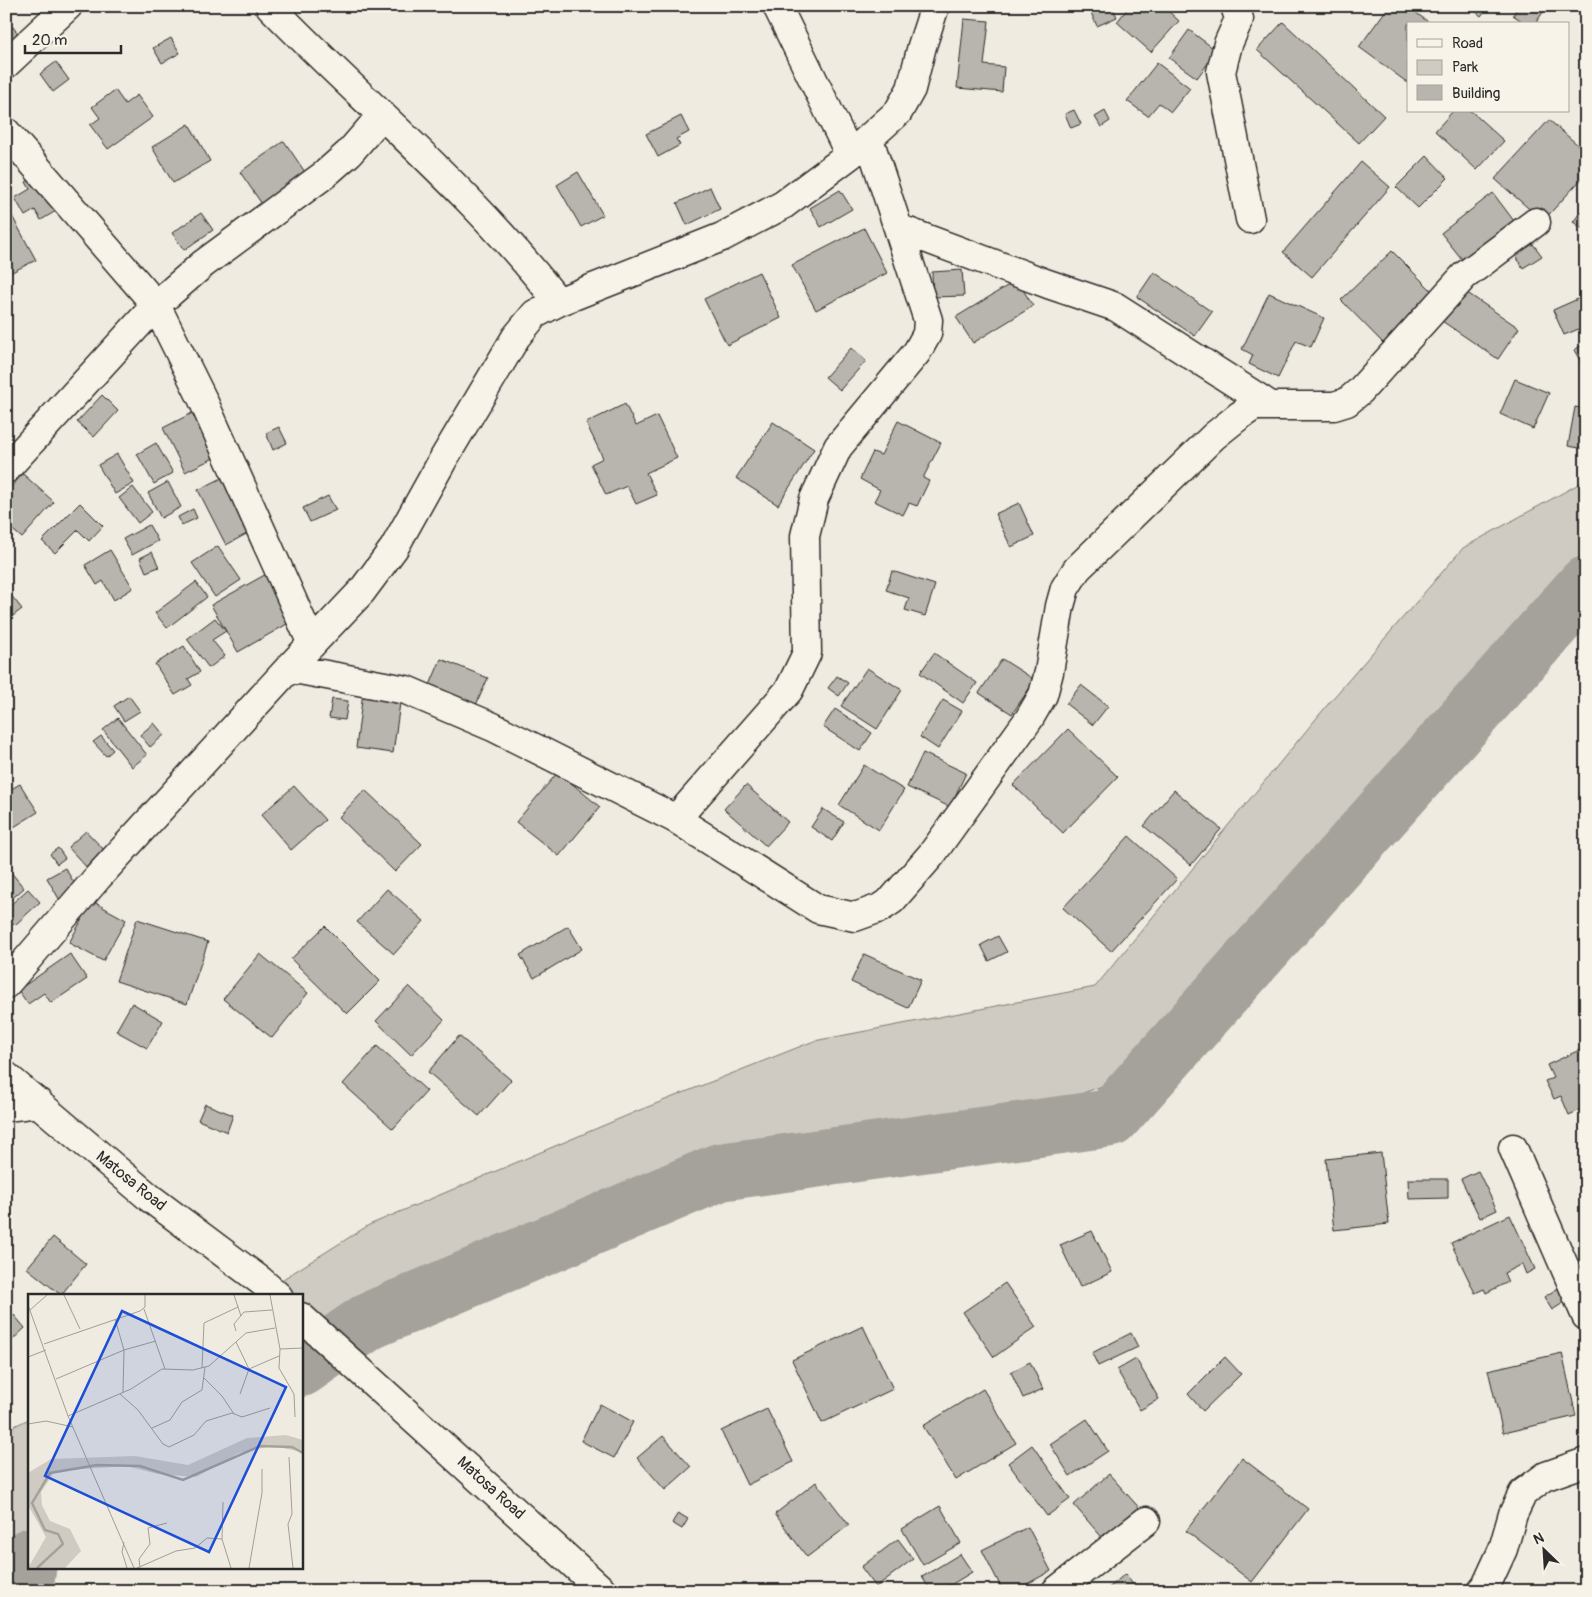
<svg xmlns="http://www.w3.org/2000/svg" width="1592" height="1597" viewBox="0 0 1592 1597" font-family="Pangolin,sans-serif">
  <rect width="100%" height="100%" fill="#efebe0"/>
  <filter id="ink" filterUnits="userSpaceOnUse"><feTurbulence type="fractalNoise" baseFrequency=".02" numOctaves="2"/><feDisplacementMap in="SourceGraphic" scale="10" xChannelSelector="R" yChannelSelector="G"/><feConvolveMatrix kernelMatrix="1 2 1 2 8 2 1 2 1" color-interpolation-filters="sRGB"/></filter>
  <g filter="url(#ink)">
    <path fill="#cfcbc2" stroke="#7d7b76" d="M 1586,480 L 1586,603 L 1461,699 L 1204,1048 L 890,1165 L 608,1224 L 301,1376 L 301,1296 L 256,1296 L 369,1225 L 640,1110 L 814,1041 L 1095,987 L 1334,697 L 1463,548 Z
      M 29,1419 L 29,1568 L 48,1568 L 44,1591 L 6,1591 L 6,1430 Z"/>
    <g fill="none" stroke-linecap="round" stroke-linejoin="round">
      <path stroke="#a4a29a" stroke-width="58" d="M 301,1368 L 369,1321 L 720,1172 L 1111,1118 L 1586,585
        M 24,1591 L 29,1557"/>
    </g>
    <path fill="#b8b5ae" stroke="#2b2b2b" d="M 1088,6 L 1112,6 L 1117,17 L 1097,26 Z
      M 1124,6 L 1169,6 L 1166,9 L 1179,21 L 1151,52 L 1117,22 L 1127,9 Z
      M 1389,6 L 1407,6 L 1431,24 L 1408,24 L 1408,83 L 1359,47 Z
      M 1469,6 L 1489,6 L 1481,16 Z
      M 1518,6 L 1547,6 L 1535,24 L 1526,24 L 1513,15 Z
      M 964,19 L 989,21 L 984,65 L 1004,67 L 1002,92 L 957,88 Z
      M 1283,22 L 1384,116 L 1359,143 L 1257,50 Z
      M 13,27 L 22,39 L 6,50 L 6,31 Z
      M 1189,30 L 1217,51 L 1197,78 L 1169,58 Z
      M 171,38 L 180,53 L 162,63 L 153,48 Z
      M 56,62 L 69,80 L 53,92 L 40,74 Z
      M 1157,63 L 1190,88 L 1171,112 L 1159,103 L 1148,116 L 1127,101 Z
      M 115,90 L 125,104 L 137,95 L 153,117 L 108,149 L 90,125 L 100,118 L 92,107 Z
      M 1074,110 L 1081,124 L 1071,128 L 1065,114 Z
      M 1105,111 L 1110,121 L 1101,127 L 1095,117 Z
      M 1453,111 L 1471,111 L 1504,141 L 1477,170 L 1435,131 Z
      M 681,116 L 689,132 L 676,139 L 680,145 L 658,157 L 646,134 Z
      M 1549,120 L 1586,152 L 1586,174 L 1543,221 L 1495,179 Z
      M 189,124 L 210,161 L 173,183 L 152,147 Z
      M 284,141 L 309,178 L 264,207 L 240,172 Z
      M 1427,156 L 1448,178 L 1418,208 L 1396,187 Z
      M 1361,162 L 1390,187 L 1312,277 L 1283,252 Z
      M 578,172 L 603,215 L 581,227 L 557,185 Z
      M 40,173 L 61,208 L 41,220 L 35,210 L 25,216 L 15,198 L 30,189 L 26,182 Z
      M 710,187 L 720,209 L 687,225 L 677,203 Z
      M 840,190 L 852,209 L 821,227 L 810,208 Z
      M 1493,193 L 1520,229 L 1469,268 L 1441,233 Z
      M 6,205 L 36,260 L 6,275 Z
      M 1586,205 L 1586,231 L 1573,222 Z
      M 201,213 L 213,230 L 184,250 L 172,233 Z
      M 864,228 L 887,273 L 816,310 L 792,265 Z
      M 1533,244 L 1542,256 L 1523,268 L 1515,255 Z
      M 1392,251 L 1434,293 L 1383,343 L 1341,300 Z
      M 962,270 L 964,296 L 933,297 L 932,272 Z
      M 759,272 L 781,318 L 727,345 L 704,299 Z
      M 1154,272 L 1212,312 L 1195,336 L 1137,297 Z
      M 1017,280 L 1033,306 L 973,343 L 956,317 Z
      M 1460,288 L 1519,328 L 1498,359 L 1439,319 Z
      M 1269,293 L 1324,318 L 1311,347 L 1296,341 L 1278,378 L 1249,364 L 1253,355 L 1242,349 Z
      M 1580,298 L 1586,312 L 1586,326 L 1564,335 L 1553,310 Z
      M 1586,343 L 1586,371 L 1574,350 Z
      M 851,348 L 866,361 L 840,390 L 825,377 Z
      M 1515,379 L 1549,393 L 1533,429 L 1500,414 Z
      M 102,395 L 118,411 L 94,437 L 77,422 Z
      M 625,404 L 636,426 L 657,416 L 677,458 L 646,473 L 657,495 L 636,504 L 627,486 L 606,495 L 591,464 L 603,458 L 586,423 Z
      M 1575,407 L 1586,409 L 1585,449 L 1568,446 Z
      M 200,409 L 222,454 L 185,472 L 163,428 Z
      M 898,421 L 941,443 L 923,478 L 929,481 L 917,506 L 909,503 L 903,515 L 874,501 L 880,490 L 860,479 L 873,452 L 881,455 Z
      M 773,422 L 814,449 L 778,505 L 736,478 Z
      M 279,427 L 287,443 L 273,450 L 266,433 Z
      M 156,443 L 173,473 L 154,484 L 137,454 Z
      M 117,454 L 134,483 L 115,494 L 98,465 Z
      M 23,474 L 54,502 L 22,538 L 6,524 L 6,492 Z
      M 224,477 L 252,531 L 226,545 L 198,490 Z
      M 168,482 L 181,507 L 161,518 L 148,493 Z
      M 133,487 L 152,512 L 138,523 L 119,498 Z
      M 328,496 L 336,510 L 310,522 L 303,508 Z
      M 80,503 L 103,526 L 89,541 L 78,530 L 55,553 L 42,541 Z
      M 1019,503 L 1034,536 L 1011,547 L 995,514 Z
      M 193,509 L 197,518 L 182,525 L 178,517 Z
      M 149,525 L 158,541 L 132,555 L 123,539 Z
      M 218,546 L 241,580 L 215,597 L 192,563 Z
      M 110,550 L 133,588 L 114,600 L 103,581 L 97,585 L 85,565 Z
      M 152,552 L 159,567 L 146,572 L 140,558 Z
      M 892,571 L 935,585 L 925,616 L 905,610 L 909,598 L 886,590 Z
      M 270,572 L 296,619 L 238,652 L 211,605 Z
      M 196,582 L 207,597 L 167,628 L 155,613 Z
      M 6,589 L 22,609 L 6,621 Z
      M 215,618 L 226,631 L 212,640 L 225,656 L 209,668 L 187,639 Z
      M 184,646 L 200,672 L 188,679 L 192,685 L 175,695 L 155,664 Z
      M 934,653 L 977,683 L 963,703 L 920,673 Z
      M 441,659 L 488,678 L 476,705 L 430,685 Z
      M 1002,659 L 1035,680 L 1012,714 L 979,693 Z
      M 867,668 L 902,690 L 877,729 L 841,706 Z
      M 837,676 L 848,683 L 839,696 L 828,688 Z
      M 1081,685 L 1108,706 L 1093,725 L 1066,704 Z
      M 363,692 L 401,696 L 393,753 L 356,748 Z
      M 129,696 L 140,711 L 124,721 L 114,706 Z
      M 332,699 L 348,701 L 345,720 L 329,718 Z
      M 943,700 L 962,711 L 938,749 L 920,737 Z
      M 835,709 L 872,733 L 860,751 L 823,727 Z
      M 118,718 L 147,755 L 132,767 L 103,730 Z
      M 154,723 L 164,735 L 150,747 L 140,735 Z
      M 1068,729 L 1118,777 L 1063,833 L 1013,785 Z
      M 101,736 L 113,750 L 106,756 L 93,742 Z
      M 923,753 L 966,773 L 950,807 L 907,787 Z
      M 864,765 L 904,790 L 879,830 L 839,805 Z
      M 558,772 L 600,807 L 559,856 L 516,822 Z
      M 20,784 L 38,812 L 6,832 L 6,792 Z
      M 746,785 L 788,822 L 766,846 L 724,809 Z
      M 294,786 L 325,820 L 291,850 L 261,815 Z
      M 365,790 L 422,844 L 395,872 L 339,817 Z
      M 1174,790 L 1221,829 L 1191,865 L 1144,826 Z
      M 823,809 L 844,822 L 832,841 L 811,827 Z
      M 86,831 L 107,853 L 89,870 L 68,847 Z
      M 1129,836 L 1177,879 L 1111,951 L 1063,908 Z
      M 58,848 L 65,858 L 57,864 L 50,854 Z
      M 65,868 L 81,894 L 62,904 L 47,878 Z
      M 9,870 L 24,888 L 6,904 L 6,872 Z
      M 28,889 L 40,902 L 15,925 L 6,916 L 6,909 Z
      M 387,889 L 424,921 L 394,954 L 357,922 Z
      M 92,901 L 126,920 L 103,961 L 69,943 Z
      M 137,919 L 208,942 L 187,1004 L 116,981 Z
      M 325,926 L 380,981 L 347,1014 L 291,959 Z
      M 568,926 L 582,949 L 534,978 L 520,955 Z
      M 998,936 L 1007,952 L 989,961 L 981,945 Z
      M 70,954 L 87,979 L 51,1003 L 44,993 L 28,1004 L 18,990 Z
      M 260,954 L 308,993 L 272,1038 L 223,999 Z
      M 864,954 L 921,980 L 908,1008 L 851,982 Z
      M 409,986 L 444,1020 L 411,1055 L 376,1021 Z
      M 132,1003 L 163,1021 L 147,1048 L 116,1031 Z
      M 459,1036 L 511,1080 L 479,1116 L 428,1072 Z
      M 377,1046 L 427,1091 L 393,1129 L 343,1084 Z
      M 1586,1047 L 1586,1107 L 1569,1115 L 1561,1096 L 1554,1099 L 1545,1081 L 1553,1078 L 1547,1065 Z
      M 205,1104 L 233,1115 L 227,1132 L 198,1120 Z
      M 1381,1153 L 1389,1224 L 1334,1230 L 1326,1159 Z
      M 1478,1171 L 1497,1210 L 1480,1218 L 1461,1179 Z
      M 1408,1179 L 1448,1179 L 1448,1198 L 1409,1199 Z
      M 1510,1215 L 1535,1269 L 1526,1274 L 1522,1264 L 1504,1273 L 1508,1282 L 1486,1293 L 1484,1289 L 1475,1293 L 1451,1243 Z
      M 1092,1231 L 1112,1272 L 1080,1287 L 1060,1245 Z
      M 53,1237 L 86,1264 L 61,1295 L 27,1268 Z
      M 1005,1283 L 1036,1327 L 994,1357 L 963,1312 Z
      M 1560,1287 L 1568,1300 L 1552,1310 L 1544,1297 Z
      M 14,1315 L 25,1328 L 8,1344 L 13,1349 L 6,1355 L 6,1323 Z
      M 863,1326 L 893,1389 L 822,1423 L 792,1360 Z
      M 1131,1333 L 1138,1347 L 1098,1366 L 1092,1353 Z
      M 1562,1353 L 1576,1416 L 1503,1433 L 1488,1370 Z
      M 1225,1357 L 1241,1374 L 1203,1411 L 1188,1394 Z
      M 1136,1359 L 1159,1399 L 1140,1410 L 1117,1370 Z
      M 1030,1362 L 1043,1389 L 1023,1398 L 1011,1372 Z
      M 983,1389 L 1016,1443 L 956,1480 L 923,1426 Z
      M 600,1404 L 633,1422 L 614,1458 L 581,1441 Z
      M 767,1409 L 793,1462 L 747,1485 L 721,1431 Z
      M 1087,1419 L 1108,1451 L 1070,1476 L 1050,1444 Z
      M 663,1436 L 691,1467 L 665,1490 L 637,1458 Z
      M 1032,1445 L 1070,1499 L 1047,1516 L 1008,1463 Z
      M 1242,1458 L 1308,1509 L 1252,1582 L 1186,1531 Z
      M 1109,1474 L 1142,1511 L 1106,1542 L 1074,1505 Z
      M 816,1482 L 849,1525 L 807,1557 L 775,1514 Z
      M 940,1506 L 961,1543 L 923,1565 L 902,1529 Z
      M 678,1513 L 688,1519 L 682,1529 L 672,1523 Z
      M 1028,1527 L 1051,1571 L 1014,1591 L 1003,1591 L 982,1550 Z
      M 898,1539 L 913,1559 L 876,1587 L 861,1567 Z
      M 960,1554 L 972,1572 L 941,1591 L 931,1591 L 922,1577 Z
      M 1125,1574 L 1138,1591 L 1105,1591 Z
      M 949,1584 L 955,1591 L 941,1591 Z"/>
    <g fill="none" stroke-linecap="round" stroke-linejoin="round">
      <defs>
        <path id="minor" d="M 270,6 C 366,105 474,193 558,302
          M 777,6 L 850,155
          M 1235,6 L 1239,19 L 1228,44 L 1221,72 L 1250,219
          M 6,64 L 68,6
          M 6,132 L 156,305 L 202,398 L 312,644
          M 898,228 L 1048,284 L 1116,307 L 1271,406
          M 6,469 L 156,305 L 203,264 L 324,175 L 349,153 L 382,115
          M 289,668 L 406,690 L 493,727 L 676,819 L 818,909 L 855,917 L 880,908 L 892,900 L 932,854 L 1029,719 L 1043,695 L 1049,672 L 1060,606 L 1065,588 L 1077,569 L 1214,436 L 1239,416 L 1254,406 L 1334,406 L 1347,402 L 1360,391 L 1464,276 L 1536,222
          M 676,819 L 789,690 L 807,653 L 805,536 L 814,499 L 838,447 L 917,352 L 927,334 L 928,320 L 869,139
          M 6,984 L 98,877 L 289,668 L 362,591 L 394,548 L 444,458 L 516,337 L 535,314 L 558,302 L 722,237 L 783,205 L 850,155 L 898,112 L 911,89 L 922,46 L 935,6
          M 6,1076 L 150,1198 L 261,1281 L 278,1296
          M 6,1107 L 39,1103
          M 1513,1148 L 1586,1316
          M 301,1317 L 603,1591
          M 1056,1591 L 1146,1521
          M 1482,1591 L 1486,1586 L 1503,1549 L 1513,1514 L 1523,1493 L 1546,1476 L 1586,1462"/>
      </defs>
      <use href="#minor" stroke="#2b2b2b" stroke-width="31"/>
      <use href="#minor" stroke="#f7f3e8" stroke-width="28"/>
    </g>
  </g>
  <g text-anchor="middle" dominant-baseline="central" stroke-width="5" stroke-linejoin="round" paint-order="stroke">
    <g font-size="16" fill="#2b2b2b" stroke="#f7f3e8">
      <text transform="translate(131 1181) rotate(39)">Matosa Road</text>
      <text transform="translate(491 1488) rotate(42)">Matosa Road</text>
    </g>
  </g>
  <g transform="translate(28 1294)">
    <rect width="275" height="275" fill="#efebe0"/>
    <path d="M 258,141 L 275,146 L 275,158 L 244,152 L 211,159 L 168,183 L 130,180 L 98,172 L 27,177 L 13,198 L 14,211 L 22,227 L 42,235 L 53,257 L 37,274 L 0,274 L 18,243 L 0,211 L 0,179 L 23,165 L 107,162 L 160,171 L 219,144 Z" fill="#cfcbc2"/>
    <path fill="none" stroke="#a4a29a" stroke-width="2.5" d="M 9,274 L 35,250 L 30,240 L 17,236 L 4,209 L 22,179 L 69,171 L 112,172 L 155,186 L 232,152 L 264,153 L 275,159"/>
    <path fill="none" stroke="#a19e98" stroke-width="1" d="M 36,1 L 52,35M 206,1 L 213,22M 242,1 L 252,55 L 251,74 L 266,100 L 267,123M 0,11 L 40,122 L 106,274M 116,15 L 137,75M 2,16 L 19,1M 87,25 L 96,56 L 95,98M 208,37 L 206,30 L 216,18 L 244,16M 208,48 L 221,75 L 212,100M 16,50 L 112,17 L 117,13 L 117,1M 252,55 L 275,54M 0,63 L 18,56M 174,74 L 176,29 L 210,13M 221,75 L 251,62M 176,84 L 194,102 L 206,120M 28,85 L 96,56 L 128,47M 92,100 L 110,116 L 135,150 L 141,153 L 166,141 L 178,127 L 204,119 L 214,123 L 242,114M 40,122 L 103,95 L 134,75 L 165,76 L 181,72 L 218,39 L 247,34M 0,130 L 18,127 L 45,133M 124,134 L 142,126 L 154,108 L 174,96 L 177,73M 261,163 L 264,220 L 260,230 L 265,274M 195,208 L 194,245 L 203,274M 96,248 L 94,258 L 99,274M 112,273 L 111,265 L 122,250 L 120,234 L 139,229M 109,274 L 148,257 L 167,254 L 179,244 L 194,245M 221,274 L 234,199 L 234,175"/>
    <path fill="#1d4ed8" fill-opacity="0.15" stroke="#1d4ed8" stroke-width="2.5" d="M 94,17 L 258,93 L 181,258 L 17,182 Z"/>
    <rect width="275" height="275" fill="none" stroke="#2b2b2b" stroke-width="2.5"/>
  </g>
  <rect width="1592" height="1597" fill="none" stroke="#f7f3e8" stroke-width="25"/>
  <rect x="12" y="12" width="1567" height="1572" fill="none" stroke="#2b2b2b" stroke-width="2" filter="url(#ink)"/>
  <rect x="1407" y="22" width="162" height="90" fill="#f7f3e8" stroke="#a5a39c"/>
  <rect x="1417" y="39" width="25" height="8" fill="#f7f3e8" stroke="#a5a39c"/>
  <text x="1452" y="48" font-size="15" fill="#2b2b2b">Road</text>
  <rect x="1417" y="60" width="25" height="15" fill="#cfcbc2" stroke="#a5a39c"/>
  <text x="1452" y="72" font-size="15" fill="#2b2b2b">Park</text>
  <rect x="1417" y="85" width="25" height="15" fill="#b8b5ae" stroke="#a5a39c"/>
  <text x="1452" y="98" font-size="15" fill="#2b2b2b">Building</text>
  <g transform="translate(1544 1550) rotate(335)" stroke="#f7f3e8" stroke-width="4" paint-order="stroke">
  <path d="M0-4L9 19L0 12L-9 19Z" fill="#2b2b2b"/>
  <text y="-8" font-size="14" font-weight="bold" text-anchor="middle" fill="#2b2b2b">N</text>
  </g>
  <path d="M25 45v8h96v-8" fill="none" stroke="#2b2b2b" stroke-width="2.5"/>
  <text x="32" y="45" font-size="15" fill="#2b2b2b" stroke="#f7f3e8" stroke-width="4" paint-order="stroke">20 m</text>
</svg>
